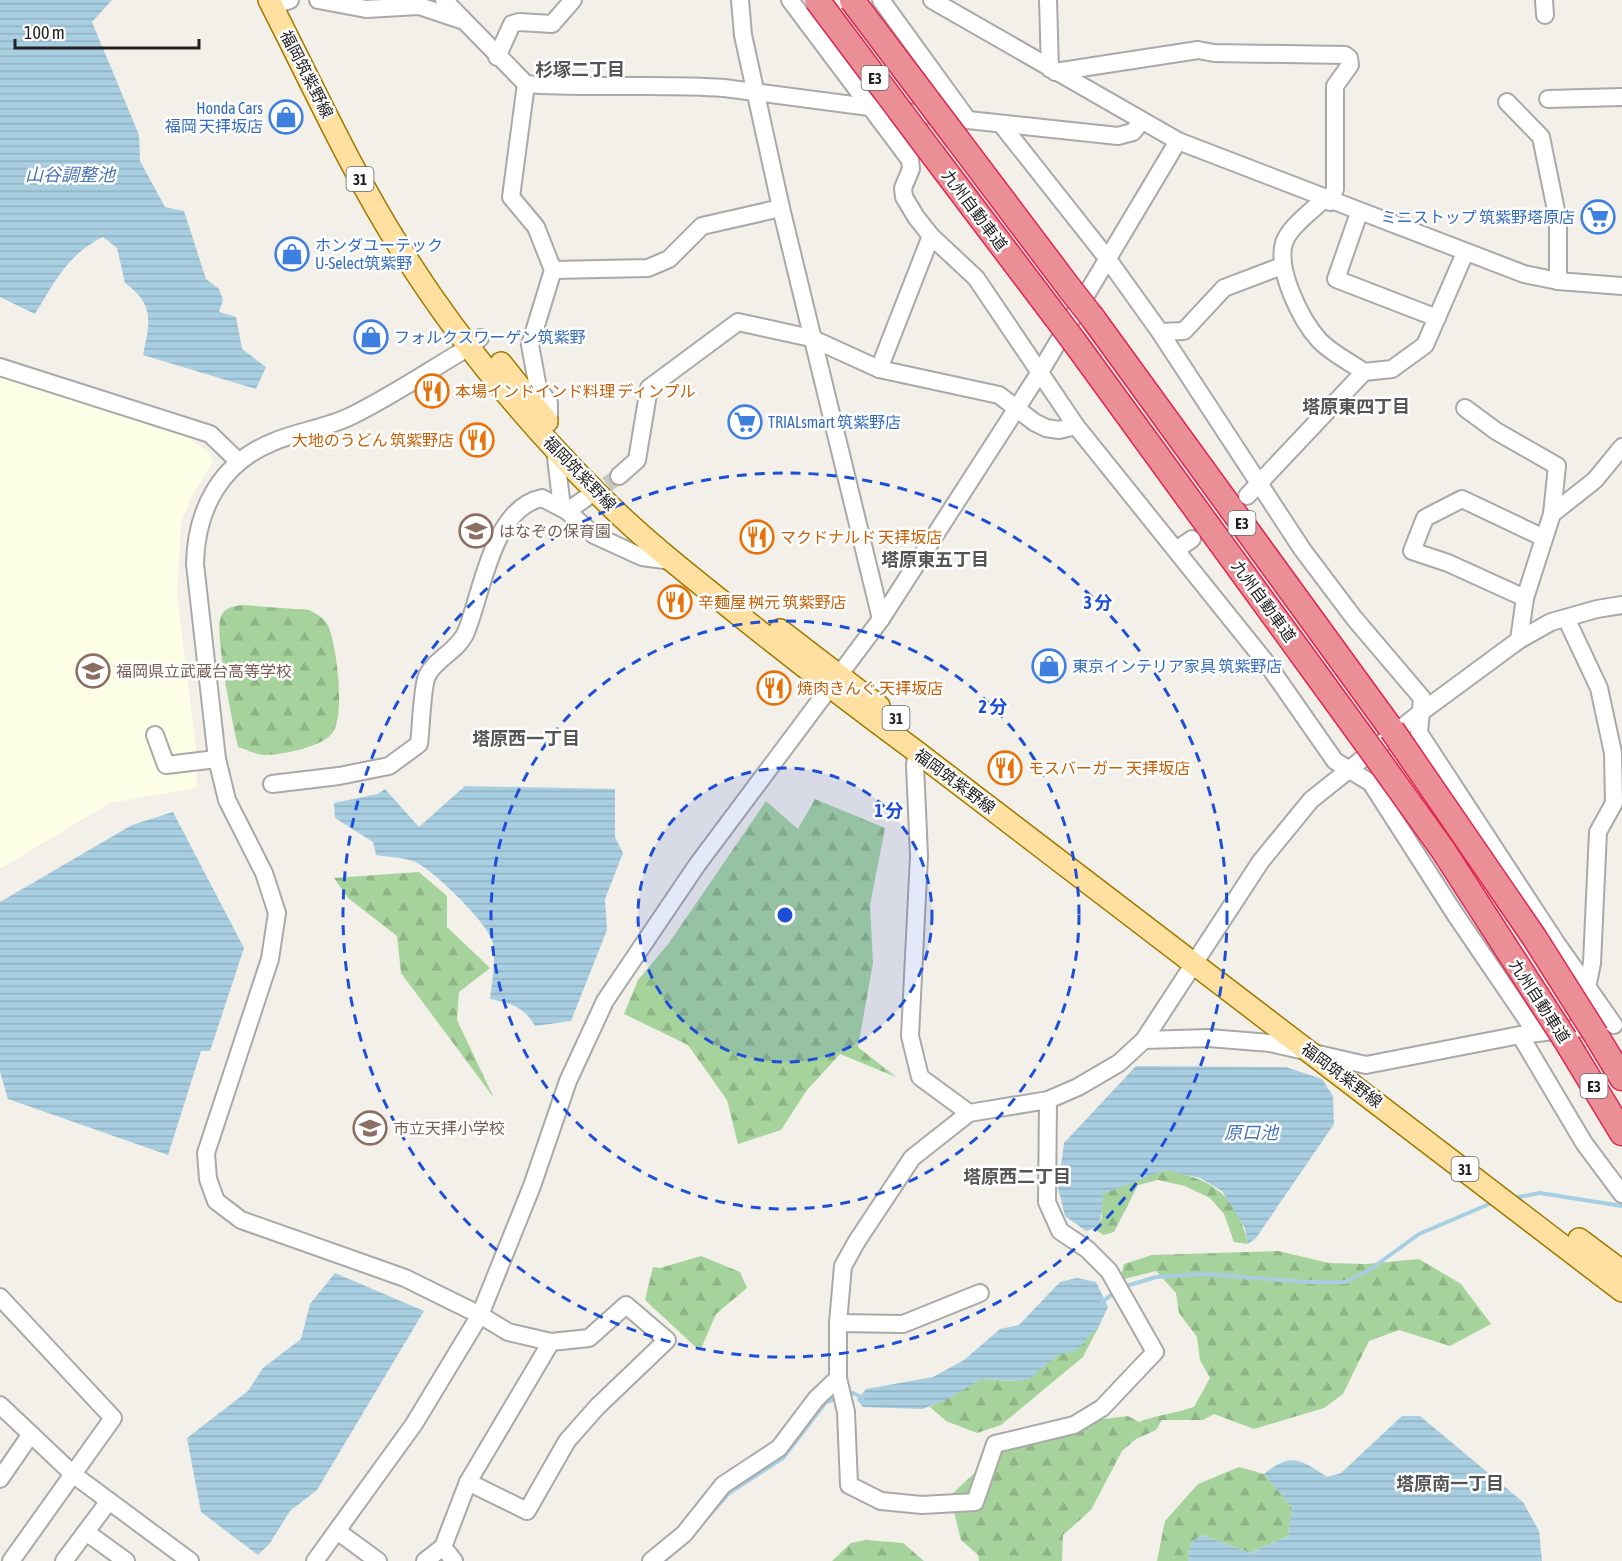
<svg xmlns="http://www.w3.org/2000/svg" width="1622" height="1561" viewBox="0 0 1622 1561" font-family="'Asap Condensed','Noto Sans JP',sans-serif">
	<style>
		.education { fill: #fcffe5 }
		.forest { fill: url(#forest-firs) }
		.water { fill: url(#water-rules) }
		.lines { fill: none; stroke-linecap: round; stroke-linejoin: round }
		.stream { stroke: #a8cee1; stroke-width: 4 }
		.minor-tunnel { stroke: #c8c7c0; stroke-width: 16; stroke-dasharray: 16 8; stroke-linecap: butt }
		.minor-casing { stroke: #a9a9a9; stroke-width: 20 }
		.major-casing { stroke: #a07b00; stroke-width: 24 }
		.highway-casing { stroke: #e22451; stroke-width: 27 }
		.minor { stroke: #fff; stroke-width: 16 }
		.major { stroke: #ffe0a1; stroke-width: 21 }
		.highway { stroke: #eb8f96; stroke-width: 24 }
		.highway-bridge-casing { stroke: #e22451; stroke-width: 27; stroke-linecap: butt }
		.highway-bridge { stroke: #eb8f96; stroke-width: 24 }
		.ring { fill: none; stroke: #1d4ed8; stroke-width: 3; stroke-dasharray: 10 8 }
		.labels { text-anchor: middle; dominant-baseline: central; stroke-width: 5; stroke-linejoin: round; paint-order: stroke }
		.shield { fill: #fff; stroke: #646464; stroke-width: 1.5 }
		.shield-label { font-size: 15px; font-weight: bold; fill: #222 }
		.street-label { font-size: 16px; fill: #222; stroke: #fff }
		.shop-label { font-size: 16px; fill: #366cbe; stroke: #fff; text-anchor: start }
		.food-label { font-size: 16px; fill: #c56008; stroke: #fff; text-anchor: start }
		.education-label { font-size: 16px; fill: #785e54; stroke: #fff; text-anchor: start }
		.neighbourhood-label { font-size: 18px; font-weight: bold; fill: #555; stroke: #fff }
		.water-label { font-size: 18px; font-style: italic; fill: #4974b6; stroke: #fff }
		.centre { fill: #1d4ed8; stroke: #fff; stroke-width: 3 }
		.ring-label { font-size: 18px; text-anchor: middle; font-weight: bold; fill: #1d4ed8; stroke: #fff; stroke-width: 5; stroke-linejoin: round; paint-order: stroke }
	</style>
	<defs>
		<pattern id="forest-firs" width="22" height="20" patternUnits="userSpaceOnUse" patternTransform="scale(1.5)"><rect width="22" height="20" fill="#a6d39c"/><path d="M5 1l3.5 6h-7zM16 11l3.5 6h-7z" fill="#8fb586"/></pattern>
		<pattern id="water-rules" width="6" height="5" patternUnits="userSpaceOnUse" patternTransform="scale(1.5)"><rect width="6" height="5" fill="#a8cee1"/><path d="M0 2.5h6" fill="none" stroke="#90b1c1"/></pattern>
	</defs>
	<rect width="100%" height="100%" fill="#f2f0e8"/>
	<path class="education" d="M0 378 185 435 208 452 213 462 192 496 181 523 177 595 196 747 197 788 110 803 0 869Z"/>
	<g class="forest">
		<path d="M241 605 309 610C317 614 326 619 329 628 337 649 345 714 333 732 324 747 281 755 264 755 256 755 246 749 238 747 233 725 214 633 221 616 225 607 233 607 241 605Z"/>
		<path d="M815 799 885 828 870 905 873 963 858 1047 896 1077 840 1054 807 1090 781 1130 738 1144 727 1100 688 1045 624 1014 638 980 669 943 766 801 798 829Z"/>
		<path d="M419 872 447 896V927L490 968 459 992 457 1020 494 1098 401 973 397 936 348 898 334 878Z"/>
		<path d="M1165 1170C1211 1178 1238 1196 1248 1244L1234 1242 1224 1214 1210 1198 1185 1186 1158 1180 1138 1185 1114 1232 1104 1235 1093 1229 1102 1218V1194Z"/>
		<path d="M1278 1251 1329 1263 1366 1264 1419 1259 1461 1284 1491 1324 1450 1346 1399 1330 1369 1341 1343 1394 1324 1408 1254 1429 1214 1414 1203 1420H1162L1156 1430 1136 1439 1122 1451 1091 1510 1063 1535 1062 1561H979L978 1555 961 1540 950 1496 1000 1449 1079 1422 1128 1416 1139 1422C1157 1415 1176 1413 1194 1407L1210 1378 1200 1360 1197 1337 1179 1313 1176 1293 1156 1271 1120 1280 1124 1264 1152 1255Z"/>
		<path d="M701 1256 740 1272 747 1288 716 1314 700 1351 645 1300 653 1267 660 1268Z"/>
		<path d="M1099 1326 1083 1357 1001 1425 977 1433 946 1421 930 1407 982 1379 1017 1381 1029 1378 1058 1355 1077 1349Z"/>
		<path d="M1239 1467 1264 1474 1292 1507 1288 1536 1250 1553 1202 1535 1191 1543 1188 1561H1157L1165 1521 1198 1484Z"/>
		<path d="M866 1540 903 1543 924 1561H832L851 1543Z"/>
	</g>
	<g class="water">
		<path d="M0 0H112L92 22 139 135 140 161 165 207 184 211 206 279 219 289 223 300 219 312 236 317 242 349 266 367 256 389 143 355C150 322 155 305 125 283L117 248 103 237C67 255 56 280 35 314L0 297Z"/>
		<path d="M465 786 615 789V837L623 853 605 899 607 930 571 1021 535 1026C524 1007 511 1003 490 999 492 981 496 962 493 943 490 925 431 867 413 861 401 857 387 857 376 855L373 842 335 818 334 803 378 794 385 789 419 827Z"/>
		<path d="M173 812 244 948 210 1051H201L168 1155 8 1099 0 1072V902L132 825Z"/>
		<path d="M1136 1066 1286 1067 1322 1079 1333 1096 1334 1124 1256 1238 1248 1244 1245 1228 1222 1191 1200 1178 1165 1170 1103 1194C1102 1210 1104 1226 1086 1231L1065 1216 1058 1188 1064 1143Z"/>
		<path d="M335 1273 424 1311 317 1490 290 1511 270 1543 258 1555 201 1512 187 1438 248 1391 263 1368 301 1339 310 1304Z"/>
		<path d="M1077 1278 1096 1282 1108 1307 1099 1326 1077 1350 1058 1355 1029 1379 1017 1381 982 1379 944 1401 922 1409 863 1407 857 1400 866 1389 933 1377 964 1360 1000 1329 1019 1325 1060 1282Z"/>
		<path d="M1402 1416H1420L1523 1502 1539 1531 1542 1561H1188L1191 1543 1202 1535 1250 1553 1288 1536 1292 1507 1264 1474C1291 1452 1300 1459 1327 1477L1341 1473Z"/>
	</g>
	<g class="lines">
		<g class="stream">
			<path d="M1513 1198 1540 1193 1622 1206"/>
			<path d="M1123 1287 1156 1277 1204 1274 1307 1282H1345L1368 1271 1419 1234 1494 1202"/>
			<path d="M1101 1303 1116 1291"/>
			<path d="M845 1395 853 1393 863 1398"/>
			<path d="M701 1525 729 1493 783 1458 826 1402 838 1398"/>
			<path d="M664 1561 686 1542"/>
		</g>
		<path class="minor-tunnel" d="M587 498 619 476"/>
		<g class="minor-casing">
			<g id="minor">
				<path d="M318 0 366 9 419 6 461 20"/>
				<path d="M444 0 526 84C592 89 658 83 724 88L968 120 1118 136 1133 132 1141 122"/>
				<path d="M740 0 743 35 781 208 881 619"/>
				<path d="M790 0 910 160 911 169 903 188 904 197 916 217 931 236 976 278 1076 426 1268 665 1335 761 1371 783 1455 914 1536 1033"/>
				<path d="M881 0 968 120"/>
				<path d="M932 0 1178 141 1524 274 1558 281 1622 286"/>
				<path d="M1048 0 1050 69"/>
				<path d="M1544 0 1545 15"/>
				<path d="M284 2 290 0"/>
				<path d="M497 57 512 24 519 22 552 24 573 0"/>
				<path d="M1055 72 1198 50 1214 53 1345 55 1349 58 1350 65 1335 86V189L1330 202"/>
				<path d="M526 84 511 197 536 227 553 270 530 345 538 388 549 403V423"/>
				<path d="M1548 99 1622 97"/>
				<path d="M1507 102 1541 137 1558 220V281"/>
				<path d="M1001 124 1107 258 1160 332 1302 549 1354 618 1422 698 1419 733 1555 941 1614 1025"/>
				<path d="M1324 199C1312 211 1289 227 1284 243 1276 270 1301 320 1319 340 1331 353 1350 362 1364 372L1392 369 1425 345 1465 253"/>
				<path d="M1359 213 1336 279 1437 318"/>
				<path d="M553 270 648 268 669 259 702 226 781 208"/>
				<path d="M1160 332 1184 331 1224 288 1282 266"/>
				<path d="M0 367 210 434 238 461"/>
				<path d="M879 369 931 236"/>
				<path d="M1465 408 1496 431 1557 466 1552 514"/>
				<path d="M555 449 562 508"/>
				<path d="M619 476 637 460 649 388 738 322 811 338 879 369 999 395 1034 422 1046 428 1059 430 1076 426"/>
				<path d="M1247 496 1364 372"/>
				<path d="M567 511 586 498"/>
				<path d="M1176 550 1192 539"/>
				<path d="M1525 598 1448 563 1412 551 1425 518 1462 499 1544 538"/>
				<path d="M1566 618 1599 688 1613 753 1614 803 1598 832 1592 963 1587 988"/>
				<path d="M1519 640 1525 598 1552 514 1595 480 1622 447"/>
				<path d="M155 735 166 765 217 759"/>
				<path d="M917 752 915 765 919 856 910 1036 920 1077 969 1113"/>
				<path d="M272 784 339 776 389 766 419 744C421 729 422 687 427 676 435 659 459 650 466 632 482 594 492 508 542 498L567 511 594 535 642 557 672 561"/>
				<path d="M1520 1035 1584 1143 1622 1194"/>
				<path d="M1144 1040 1209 1038 1270 1043 1366 1065 1520 1035 1600 1026"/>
				<path d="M1048 1100 1047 1202 1060 1231 1087 1249 1109 1271 1155 1352 1102 1408 1074 1425 995 1444 975 1502 922 1505 881 1501 849 1485 846 1412 838 1378V1323L843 1266 857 1241 912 1158 969 1113 1048 1100 1078 1087 1119 1063 1144 1040 1261 861 1311 800 1420 713 1519 640 1551 622 1597 609 1622 605"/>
				<path d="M0 1297 113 1418 11 1561"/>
				<path d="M838 1323 903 1324 980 1293"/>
				<path d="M0 1405 74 1475 190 1561"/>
				<path d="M0 1479 31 1434"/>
				<path d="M468 1482 527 1511 567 1441 597 1407 667 1340 626 1305 589 1338 551 1342 508 1332 480 1315 405 1278 241 1220 216 1201 208 1179 206 1153 270 959 277 913 264 873 227 800 217 759 195 564C196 509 221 463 273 442 298 431 327 428 351 416 392 396 430 370 469 347L480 338"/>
				<path d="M337 1531 378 1561"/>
				<path d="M86 1532 126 1561"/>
				<path d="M443 1547 454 1561"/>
				<path d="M64 1561 109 1501"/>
				<path d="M315 1561 414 1424 480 1315 532 1186 568 1081 605 1001 697 865 881 619 1040 372 1178 141"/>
				<path d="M425 1561 443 1547 468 1482 551 1342"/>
				<path d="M651 1561 684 1534 723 1485 779 1448 816 1399 838 1378"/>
			</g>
		</g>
		<g class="major-casing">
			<g id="major">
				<path d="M269 0C312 84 351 171 402 251 458 340 527 423 602 498 641 537 685 572 729 607 791 657 853 705 917 752L1622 1291"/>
				<path d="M501 363 547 421"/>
				<path d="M780 630 879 706"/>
				<path d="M1579 1239 1622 1271"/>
			</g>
		</g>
		<g class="highway-casing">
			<g id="highway">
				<path d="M957 139 1070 289"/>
				<path d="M934 156 1055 316"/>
				<path d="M1092 317 1392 730"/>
				<path d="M1076 344 1367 744"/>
				<path d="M1596 1035 1622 1078"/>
				<path d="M1565 1039 1622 1133"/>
			</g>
		</g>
		<use href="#minor" class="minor"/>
		<use href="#major" class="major"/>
		<use href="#highway" class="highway"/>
		<g class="highway-bridge-casing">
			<g id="highway-bridge">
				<path d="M817 0 934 156"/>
				<path d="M852 0 957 139"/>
				<path d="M1070 289 1092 317"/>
				<path d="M1055 316 1076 344"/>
				<path d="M1392 730 1534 937 1596 1035"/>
				<path d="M1367 744 1443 850 1565 1039"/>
			</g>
		</g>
		<use href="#highway-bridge" class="highway-bridge"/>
	</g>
	<circle cx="785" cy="915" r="147" fill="#1d4ed8" fill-opacity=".12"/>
	<g class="ring">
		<circle cx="785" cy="915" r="147"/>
		<circle cx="785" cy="915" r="294"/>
		<circle cx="785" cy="915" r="442"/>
	</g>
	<defs>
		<g id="shop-ring" transform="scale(1.725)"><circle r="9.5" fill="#fff" stroke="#3f7fe0" stroke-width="1.5"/><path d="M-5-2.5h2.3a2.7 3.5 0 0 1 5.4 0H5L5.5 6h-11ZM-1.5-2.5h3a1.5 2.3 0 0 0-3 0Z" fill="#3f7fe0"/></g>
		<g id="supermarket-ring" transform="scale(1.725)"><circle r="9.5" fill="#fff" stroke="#3f7fe0" stroke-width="1.5"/><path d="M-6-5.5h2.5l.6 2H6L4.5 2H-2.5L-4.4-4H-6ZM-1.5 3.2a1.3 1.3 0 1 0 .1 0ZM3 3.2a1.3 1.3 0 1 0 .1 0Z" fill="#3f7fe0"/></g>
		<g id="restaurant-ring" transform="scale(1.725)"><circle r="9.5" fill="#fff" stroke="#e8710a" stroke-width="1.5"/><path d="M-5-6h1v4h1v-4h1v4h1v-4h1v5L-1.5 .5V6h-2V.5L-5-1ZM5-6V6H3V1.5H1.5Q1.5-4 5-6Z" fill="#e8710a"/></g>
		<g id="school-ring" transform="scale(1.725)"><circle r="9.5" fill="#fff" stroke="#8d6e63" stroke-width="1.5"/><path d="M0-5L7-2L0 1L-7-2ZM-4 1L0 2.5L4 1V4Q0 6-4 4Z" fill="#8d6e63"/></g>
	</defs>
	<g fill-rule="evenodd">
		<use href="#shop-ring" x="286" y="117"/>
		<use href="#supermarket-ring" x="1598" y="217"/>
		<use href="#shop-ring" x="292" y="254"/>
		<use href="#shop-ring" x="371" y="337"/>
		<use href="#restaurant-ring" x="432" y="391"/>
		<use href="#supermarket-ring" x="745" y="422"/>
		<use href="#restaurant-ring" x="477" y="440"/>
		<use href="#school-ring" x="476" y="531"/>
		<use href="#restaurant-ring" x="757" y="537"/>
		<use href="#restaurant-ring" x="675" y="602"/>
		<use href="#shop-ring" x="1049" y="666"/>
		<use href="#school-ring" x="93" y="671"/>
		<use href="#restaurant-ring" x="774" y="688"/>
		<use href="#restaurant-ring" x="1005" y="768"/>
		<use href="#school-ring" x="370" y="1128"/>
	</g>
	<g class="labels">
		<g class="shield">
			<rect x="861.5" y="66" width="27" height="24" rx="4.5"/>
			<rect x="346.5" y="167" width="27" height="24" rx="4.5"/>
			<rect x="1228.5" y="511" width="27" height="24" rx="4.5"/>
			<rect x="882.5" y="706" width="27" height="24" rx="4.5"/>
			<rect x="1580.5" y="1074" width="27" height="24" rx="4.5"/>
			<rect x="1451.5" y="1157" width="27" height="24" rx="4.5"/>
		</g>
		<g class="shield-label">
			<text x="875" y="78">E3</text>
			<text x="360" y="179">31</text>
			<text x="1242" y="523">E3</text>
			<text x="896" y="718">31</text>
			<text x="1594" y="1086">E3</text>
			<text x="1465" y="1169">31</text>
		</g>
		<g class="street-label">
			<text transform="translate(307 74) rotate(63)">福岡筑紫野線</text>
			<text transform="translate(975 210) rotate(53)">九州自動車道</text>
			<text transform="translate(580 473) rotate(46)">福岡筑紫野線</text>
			<text transform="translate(1264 601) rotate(54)">九州自動車道</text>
			<text transform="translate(955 781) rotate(37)">福岡筑紫野線</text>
			<text transform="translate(1540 1001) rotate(57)">九州自動車道</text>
			<text transform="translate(1342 1075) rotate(37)">福岡筑紫野線</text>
		</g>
		<g class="shop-label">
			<text x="263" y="108" text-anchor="end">Honda Cars<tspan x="263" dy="18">福岡 天拝坂店</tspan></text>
			<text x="1575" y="217" text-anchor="end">ミニストップ 筑紫野塔原店</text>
			<text x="315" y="245">ホンダユーテック<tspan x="315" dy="18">U-Select筑紫野</tspan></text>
			<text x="394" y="337">フォルクスワーゲン筑紫野</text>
			<text x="768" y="422">TRIALsmart 筑紫野店</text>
			<text x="1072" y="666">東京インテリア家具 筑紫野店</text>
		</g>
		<g class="food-label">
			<text x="455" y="391">本場インドインド料理 ディンプル</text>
			<text x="454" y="440" text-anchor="end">大地のうどん 筑紫野店</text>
			<text x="780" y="537">マクドナルド 天拝坂店</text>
			<text x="698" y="602">辛麺屋 桝元 筑紫野店</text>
			<text x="797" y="688">焼肉きんぐ 天拝坂店</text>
			<text x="1028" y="768">モスバーガー 天拝坂店</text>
		</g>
		<g class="education-label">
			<text x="499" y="531">はなぞの保育園</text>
			<text x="116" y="671">福岡県立武蔵台高等学校</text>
			<text x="393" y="1128">市立天拝小学校</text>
		</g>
		<g class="neighbourhood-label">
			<text x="580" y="69">杉塚二丁目</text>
			<text x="1356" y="406">塔原東四丁目</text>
			<text x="935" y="559">塔原東五丁目</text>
			<text x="526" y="738">塔原西一丁目</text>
			<text x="1017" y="1176">塔原西二丁目</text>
			<text x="1450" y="1483">塔原南一丁目</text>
		</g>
		<g class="water-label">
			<text x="70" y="174">山谷調整池</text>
			<text x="1251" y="1132">原口池</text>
		</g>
	</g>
	<circle cx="785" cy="915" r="9" class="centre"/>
	<g class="ring-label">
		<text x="1098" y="609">3 分</text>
		<text x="993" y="713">2 分</text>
		<text x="889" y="817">1 分</text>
	</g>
	<path d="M15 39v9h184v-9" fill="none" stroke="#222222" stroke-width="3"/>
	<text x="24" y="39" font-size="18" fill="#222222" stroke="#ffffff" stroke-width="4.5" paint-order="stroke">100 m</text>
</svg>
